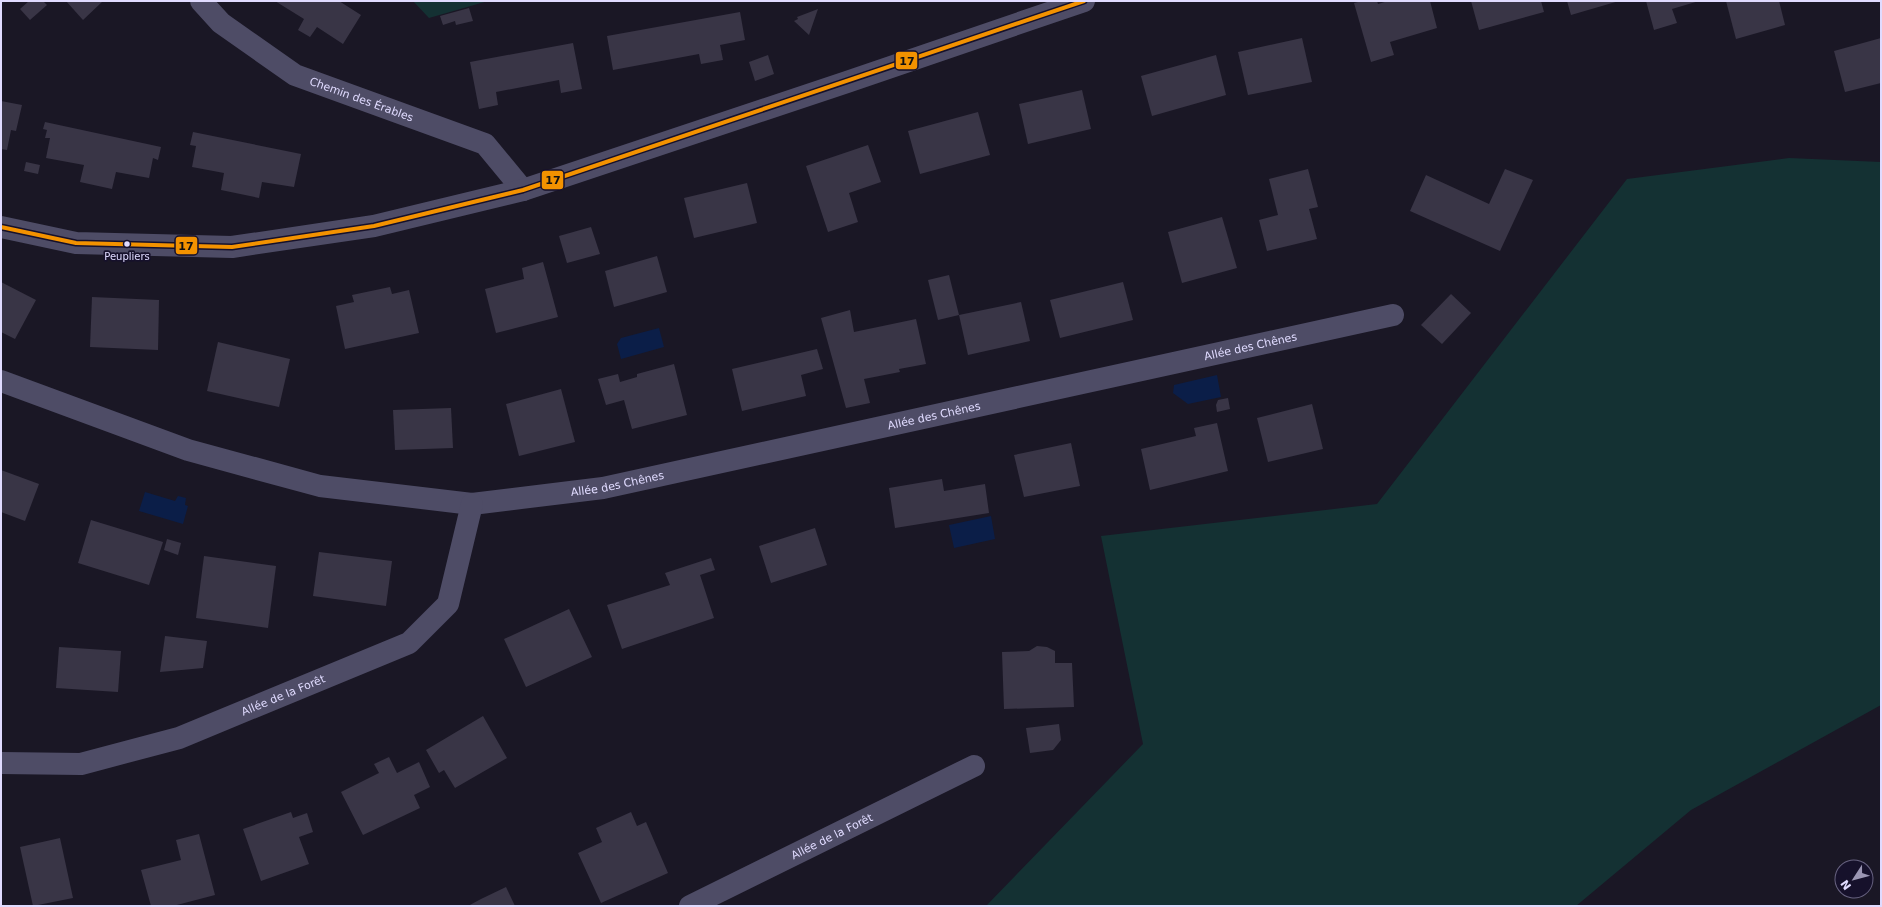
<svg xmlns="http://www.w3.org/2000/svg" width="1882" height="907" viewBox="0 0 1882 907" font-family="'DejaVu Sans',sans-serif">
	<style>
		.green { fill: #143133 }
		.water { fill: #0b1e48 }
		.building { fill: #393546 }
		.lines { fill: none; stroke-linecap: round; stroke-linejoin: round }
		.minor { stroke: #4e4c66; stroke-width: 22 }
		.bus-1-casing { stroke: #16112b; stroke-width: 7 }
		.bus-1 { stroke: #f39200; stroke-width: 4 }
		.bus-dot { fill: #e0dbff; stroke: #16112b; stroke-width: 1.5 }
		.labels { text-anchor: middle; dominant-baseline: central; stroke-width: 3.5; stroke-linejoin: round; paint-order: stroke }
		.bus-label { font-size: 10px; fill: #e0dbff; stroke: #16112b }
		.street-label { font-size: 11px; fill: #e0dbff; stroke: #16112b }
		.line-badge { stroke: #16112b; stroke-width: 1.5 }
		.pale-badge-label { font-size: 11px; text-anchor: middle; font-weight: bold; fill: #111 }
	</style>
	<rect width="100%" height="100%" fill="#1a1725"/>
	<g class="green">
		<path d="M413 1H488L429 18Z"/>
		<path d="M1789 158 1881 162V705L1691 810 1576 906H986L1143 744 1101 536 1377 504 1627 179Z"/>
	</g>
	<g class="water">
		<path d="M659 328 664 347 621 359 617 344 621 338Z"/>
		<path d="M1217 375 1221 397 1188 404 1173 393 1174 385Z"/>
		<path d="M145 492 175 501 178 496 186 498 185 505 188 506 183 524 139 511Z"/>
		<path d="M991 516 995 539 954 548 949 525Z"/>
	</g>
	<g class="building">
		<path d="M29 1H43L47 5 30 20 20 9Z"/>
		<path d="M66 1H103L83 20Z"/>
		<path d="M275 1H339L361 15 343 44 317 27 310 37 298 30 304 19Z"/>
		<path d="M1362 1H1377L1378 4 1388 1H1430L1437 28 1390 42 1394 55 1371 62 1354 3Z"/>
		<path d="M1471 1H1541L1544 12 1479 30Z"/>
		<path d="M1567 1H1619L1571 15Z"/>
		<path d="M1646 1H1699L1672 9 1677 23 1654 30Z"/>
		<path d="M1726 1H1779L1785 25 1736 39Z"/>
		<path d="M469 8 473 21 456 25 455 21 443 25 440 16Z"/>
		<path d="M818 9 809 35 794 21 798 19 797 17Z"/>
		<path d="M740 12 745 40 720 45 723 60 701 64 699 54 613 70 607 36Z"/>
		<path d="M1302 38 1312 82 1248 95 1238 52Z"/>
		<path d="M1881 38V83L1845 92 1834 51Z"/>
		<path d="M573 43 582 89 561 93 559 80 496 92 498 105 479 109 470 62Z"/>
		<path d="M768 55 774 74 755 81 749 62Z"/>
		<path d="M1216 55 1226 95 1152 116 1141 76Z"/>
		<path d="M1082 90 1091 129 1028 144 1019 104Z"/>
		<path d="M1 101 22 105 16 131 11 130 7 150 1 149Z"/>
		<path d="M978 112 990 155 920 174 908 131Z"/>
		<path d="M45 122 161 147 158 160 153 158 149 178 116 172 112 189 80 182 84 165 46 158 50 138H45L47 130 43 129Z"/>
		<path d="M193 132 301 154 294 187 262 182 259 198 221 190 224 173 192 167 196 146 190 145Z"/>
		<path d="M868 145 881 182 849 193 858 222 828 232 806 166Z"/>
		<path d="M26 162 40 165 38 174 24 171Z"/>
		<path d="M1308 169 1318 207 1309 209 1317 239 1267 251 1259 220 1278 215 1269 179Z"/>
		<path d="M1505 169 1533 180 1500 251 1410 211 1426 175 1489 204Z"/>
		<path d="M747 183 757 223 694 238 684 198Z"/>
		<path d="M1222 217 1237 268 1182 283 1168 232Z"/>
		<path d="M591 227 600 254 567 263 559 236Z"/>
		<path d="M657 256 667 292 614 307 605 271Z"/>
		<path d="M543 262 558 317 496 333 485 289 524 279 522 268Z"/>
		<path d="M949 275 959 315 938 320 928 280Z"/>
		<path d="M1 282 36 300 15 339 1 332Z"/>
		<path d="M1123 282 1133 320 1060 338 1050 300Z"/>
		<path d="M390 287 392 294 409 290 419 333 345 349 336 306 354 302 352 295Z"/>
		<path d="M1451 294 1471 313 1442 344 1421 325Z"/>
		<path d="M92 297 159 300 158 350 90 347Z"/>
		<path d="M1021 302 1030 341 968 355 959 315Z"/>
		<path d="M850 310 854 332 916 319 926 364 899 369 900 372 864 379 870 403 846 408 821 318Z"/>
		<path d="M218 342 290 359 279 407 207 391Z"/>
		<path d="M817 349 823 369 801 375 806 396 742 411 732 369Z"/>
		<path d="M674 364 687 415 632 429 624 400 606 405 598 379 618 374 620 382 637 377V374Z"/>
		<path d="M561 389 575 442 519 456 506 404Z"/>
		<path d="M1228 398 1230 409 1217 412 1216 405 1218 400Z"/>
		<path d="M1312 404 1323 449 1268 462 1257 418Z"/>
		<path d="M451 408 453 448 395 450 393 410Z"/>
		<path d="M1217 423 1228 471 1150 490 1141 449 1196 436 1194 428Z"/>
		<path d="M1071 443 1080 486 1024 497 1014 455Z"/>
		<path d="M1 470 39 484 25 521 1 512Z"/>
		<path d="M942 479 944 491 985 484 989 513 895 528 889 488Z"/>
		<path d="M91 520 163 542 149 585 78 563Z"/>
		<path d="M815 528 827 565 771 583 759 546Z"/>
		<path d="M167 539 181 543 178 555 164 550Z"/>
		<path d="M319 552 392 561 386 606 313 596Z"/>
		<path d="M204 556 276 566 268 628 196 618Z"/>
		<path d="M711 558 715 570 700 575 714 618 622 649 607 605 670 585 665 573Z"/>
		<path d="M569 609 592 657 526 687 504 639Z"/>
		<path d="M165 636 207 641 203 668 160 672Z"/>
		<path d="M1037 646 1047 647 1055 651V663H1072L1074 707 1004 709 1002 652 1029 651Z"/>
		<path d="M59 647 121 651 118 692 56 688Z"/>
		<path d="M483 716 507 758 455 788 444 770 439 773 426 750Z"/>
		<path d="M1059 724 1061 740 1053 750 1030 753 1026 728Z"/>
		<path d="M389 757 397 773 419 762 430 787 414 795 420 808 363 835 341 792 379 773 374 764Z"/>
		<path d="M291 812 293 818 307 813 313 832 299 837 309 864 261 881 243 829Z"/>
		<path d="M631 812 637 826 646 822 668 873 601 903 578 853 602 842 596 828Z"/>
		<path d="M199 834 215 895 173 906H151L141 870 181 860 176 840Z"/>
		<path d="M60 838 73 898 33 906 20 847Z"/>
		<path d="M506 887 515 906H468L481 899Z"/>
	</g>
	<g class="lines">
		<g class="minor">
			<path id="s1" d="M201 1 221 23 295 75 485 144 523 190"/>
			<path d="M1 227 76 243 232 247 374 226 523 190 847 82 1084 1"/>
			<path id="s2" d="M1 381 188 450 320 486 472 504 603 488 1393 315"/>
			<path id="s3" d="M1 763 81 764 179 738 409 643 448 604 472 504"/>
			<path id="s4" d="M690 906 974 766"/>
		</g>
		<g class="bus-1-casing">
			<path id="bus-1" d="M1 227 76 243 232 247 374 226 523 190 1084 1"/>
		</g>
		<use href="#bus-1" class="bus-1"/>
	</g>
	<circle class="bus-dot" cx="127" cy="244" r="3.5"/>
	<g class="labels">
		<g class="bus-label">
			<text x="127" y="256">Peupliers</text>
		</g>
		<g class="street-label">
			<text stroke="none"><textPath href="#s1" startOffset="191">Chemin des Érables</textPath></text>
			<text stroke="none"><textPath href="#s2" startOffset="1284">Allée des Chênes</textPath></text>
			<text stroke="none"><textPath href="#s2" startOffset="960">Allée des Chênes</textPath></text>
			<text stroke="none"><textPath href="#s2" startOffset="636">Allée des Chênes</textPath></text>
			<text stroke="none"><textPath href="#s3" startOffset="294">Allée de la Forêt</textPath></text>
			<text stroke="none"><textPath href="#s4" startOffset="158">Allée de la Forêt</textPath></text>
		</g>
	</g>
	<g class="line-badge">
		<rect x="895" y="51" width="23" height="19" rx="4" fill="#f39200"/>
		<rect x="541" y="170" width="23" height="20" rx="4" fill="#f39200"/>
		<rect x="175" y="236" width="23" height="19" rx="4" fill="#f39200"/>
	</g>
	<g class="pale-badge-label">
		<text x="907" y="65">17</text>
		<text x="553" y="184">17</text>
		<text x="186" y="250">17</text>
	</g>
	<rect width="1882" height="907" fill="none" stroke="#e0dbff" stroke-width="4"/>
	<g transform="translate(1854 879) rotate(234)"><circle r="19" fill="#16112b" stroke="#676280"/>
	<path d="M0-3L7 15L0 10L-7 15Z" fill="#9b96b3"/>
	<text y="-6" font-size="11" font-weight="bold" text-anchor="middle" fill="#e0dbff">N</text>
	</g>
</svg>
